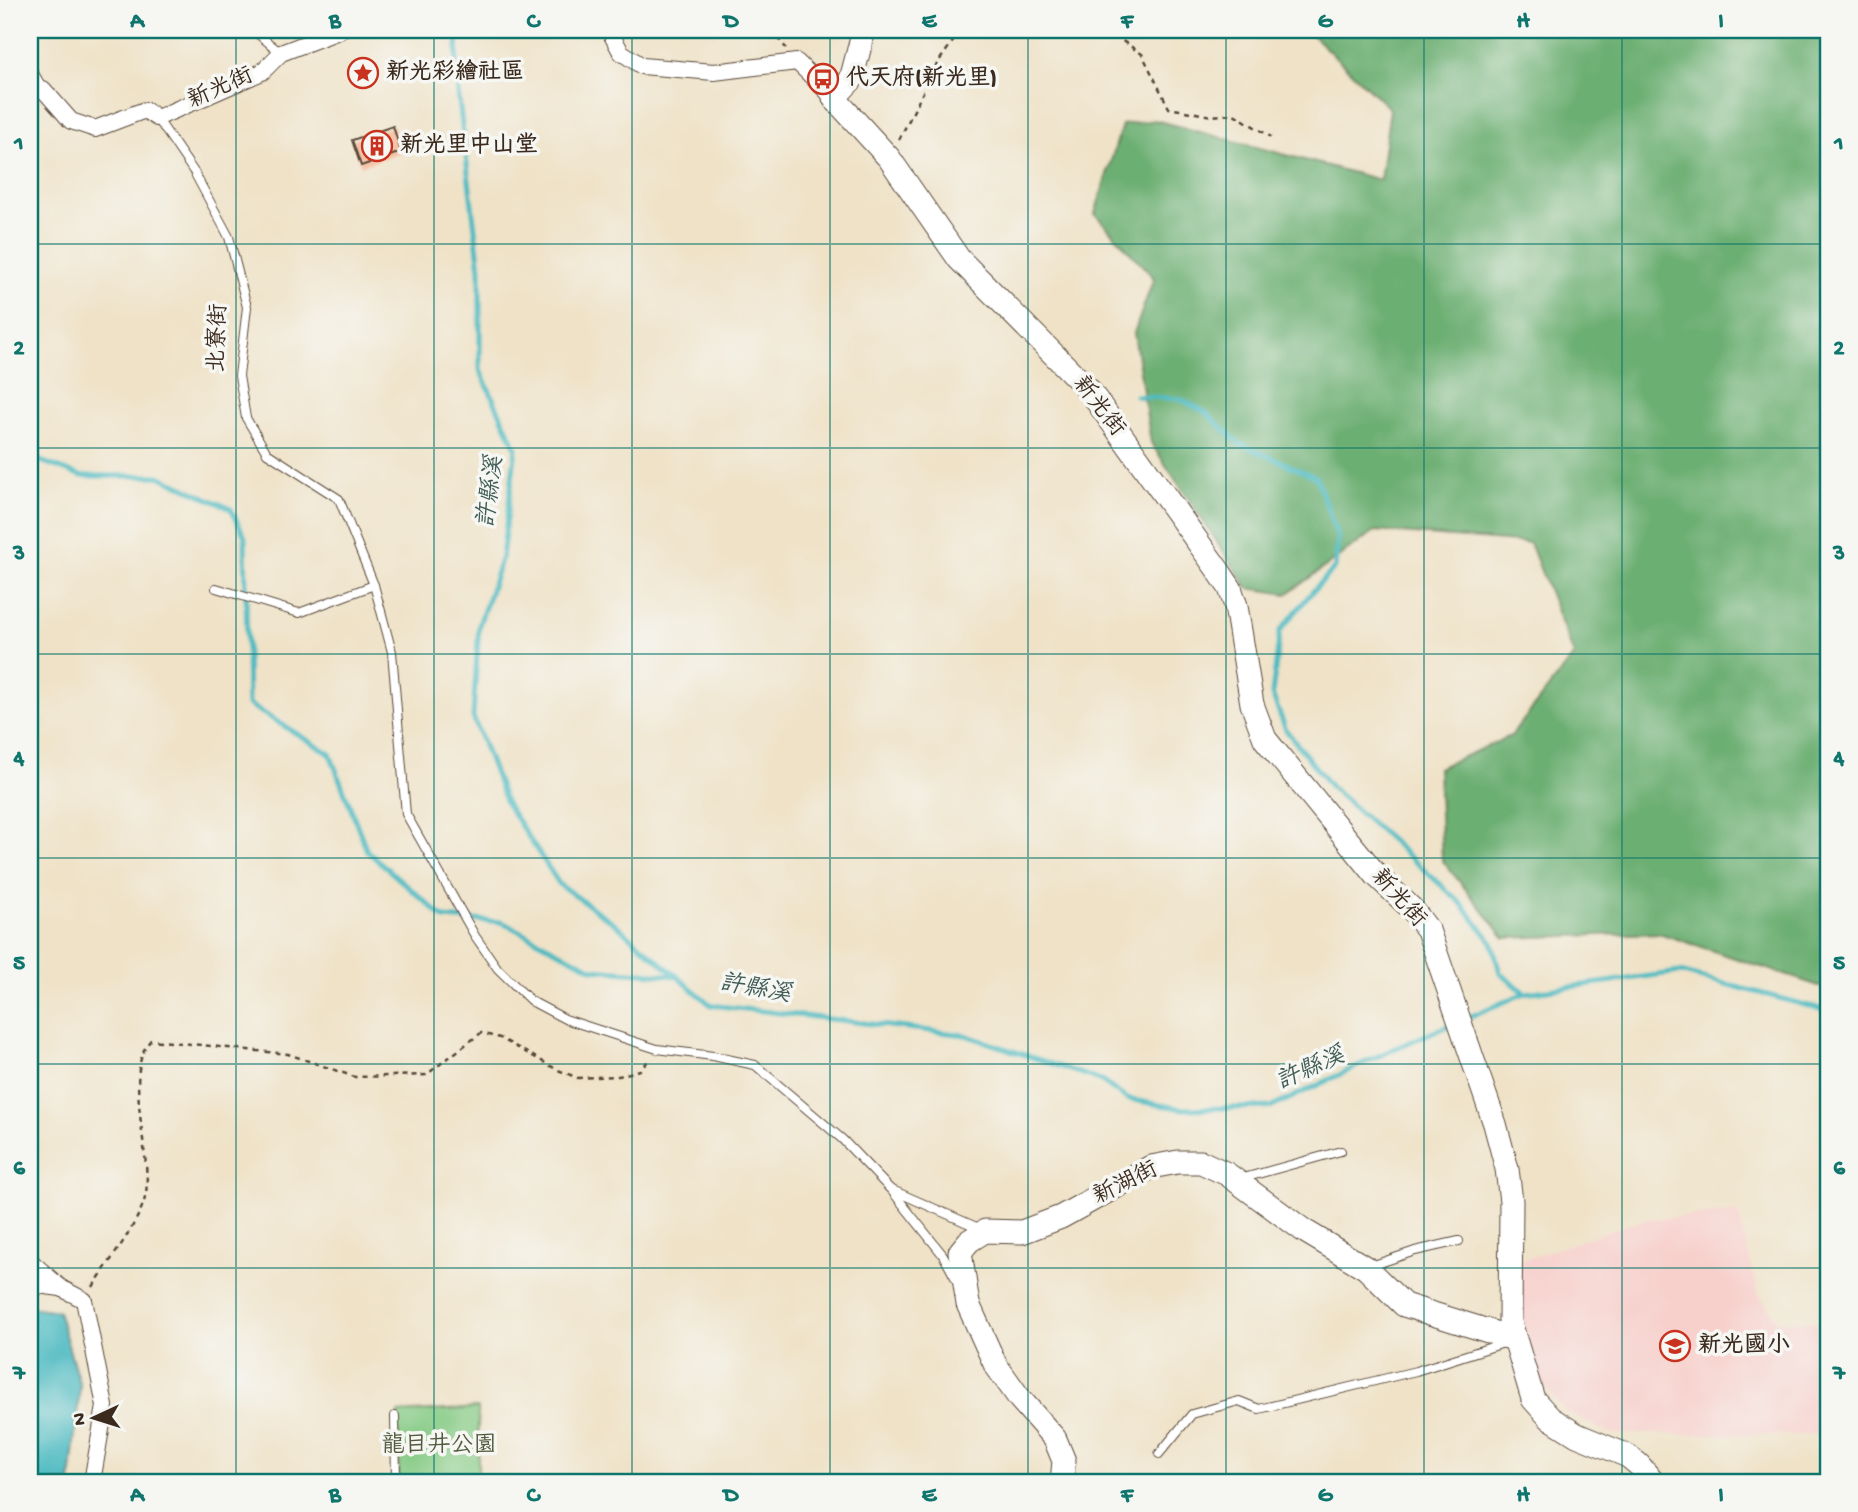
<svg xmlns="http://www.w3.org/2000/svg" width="1858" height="1512" viewBox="0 0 1858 1512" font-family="'Gochi Hand','LXGW WenKai TC',sans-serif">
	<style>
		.built { fill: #f7d0cc }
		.green { fill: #86cb85; stroke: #607a52; stroke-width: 2 }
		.forest { fill: #6caf72; stroke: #546c48; stroke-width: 2 }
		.water { fill: #4bbac1; stroke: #437270; stroke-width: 2 }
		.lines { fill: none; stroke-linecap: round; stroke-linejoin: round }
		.stream { stroke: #4bbac1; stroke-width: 5 }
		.building { fill: #f5ab82 }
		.lane-casing { stroke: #564637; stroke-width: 10 }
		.street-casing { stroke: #564637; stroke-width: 18 }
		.secondary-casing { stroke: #564637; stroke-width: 25 }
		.path { stroke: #564637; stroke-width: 2.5; stroke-dasharray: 5 5; stroke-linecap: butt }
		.lane { stroke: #fff; stroke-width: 8 }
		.street { stroke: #fff; stroke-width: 16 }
		.secondary { stroke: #fff; stroke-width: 23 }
		.grid { fill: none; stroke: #0f766e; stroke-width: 2; stroke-opacity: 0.55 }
		.labels { text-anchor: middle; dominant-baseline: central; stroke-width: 7; stroke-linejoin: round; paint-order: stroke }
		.poi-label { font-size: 23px; font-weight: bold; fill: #3b2a1e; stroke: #f6f6f2; text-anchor: start }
		.street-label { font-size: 23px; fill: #3b2a1e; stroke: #f6f6f2 }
		.park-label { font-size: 23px; fill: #525a3d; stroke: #f6f6f2 }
		.water-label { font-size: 24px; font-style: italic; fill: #415c57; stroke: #f6f6f2 }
		.neatline { fill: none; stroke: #0f766e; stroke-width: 2.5 }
		.grid-label { font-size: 23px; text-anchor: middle; font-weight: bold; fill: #0f766e }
	</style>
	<rect width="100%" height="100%" fill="#f6f6f2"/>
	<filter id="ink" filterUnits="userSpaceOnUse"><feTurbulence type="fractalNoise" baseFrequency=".0143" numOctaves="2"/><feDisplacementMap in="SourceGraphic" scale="14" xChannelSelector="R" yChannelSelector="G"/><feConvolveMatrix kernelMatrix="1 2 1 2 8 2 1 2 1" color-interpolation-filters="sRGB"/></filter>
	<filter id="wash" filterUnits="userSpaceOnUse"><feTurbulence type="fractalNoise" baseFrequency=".00686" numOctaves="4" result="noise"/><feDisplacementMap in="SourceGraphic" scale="28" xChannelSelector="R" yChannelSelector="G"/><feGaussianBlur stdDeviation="1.57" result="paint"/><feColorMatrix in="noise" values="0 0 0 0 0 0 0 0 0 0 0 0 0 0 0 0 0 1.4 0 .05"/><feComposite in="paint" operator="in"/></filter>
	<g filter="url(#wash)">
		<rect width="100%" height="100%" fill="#efe2c7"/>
		<path class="built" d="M1738 1212 1758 1293 1778 1321 1828 1322V1435L1612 1434 1566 1412 1531 1370 1513 1317 1517 1262 1642 1220Z"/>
		<path class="green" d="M478 1408V1482H399L398 1413Z"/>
		<path class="forest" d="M1307 30H1828V989L1659 933 1505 938 1442 860 1438 768 1511 736 1574 655 1530 543 1375 531 1287 594 1248 588 1151 443 1134 333 1154 278 1095 214 1122 125 1155 120 1380 180 1390 109Z"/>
		<path class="water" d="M30 1307 58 1311 80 1386 70 1482H30Z"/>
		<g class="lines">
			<g class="stream">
				<path d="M458 30 456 76 480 269V370L516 448 502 557 479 625 473 717 506 803 560 885 614 923 711 1005 965 1035 1100 1080 1127 1099 1183 1109 1272 1107 1389 1051 1454 1023"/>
				<path d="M1136 396 1180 399 1205 412 1240 444 1316 477 1338 538 1335 568 1312 592 1280 631 1272 694 1286 730 1331 787 1460 902 1492 942 1500 973 1525 993"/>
				<path d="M30 457 81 476H159L231 509 245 537 248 704 330 754 367 851 444 918 502 922 593 969 677 976"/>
				<path d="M1466 1018 1525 993 1680 972 1828 1011"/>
			</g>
		</g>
		<g id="blocks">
			<path class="building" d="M393 126 401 152 361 166 352 140Z"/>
		</g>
	</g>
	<g filter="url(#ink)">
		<use href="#blocks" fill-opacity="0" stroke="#564637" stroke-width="2"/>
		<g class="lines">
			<g class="lane-casing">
				<g id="lane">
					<path d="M253 30 281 53"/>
					<path d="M30 66 43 89"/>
					<path d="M157 118 194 172 229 237 247 307 239 376 246 418 267 453 339 499 374 585 392 652 406 814 475 936 498 969 531 1001 565 1019 657 1049 713 1056 755 1065 842 1139 890 1189 981 1229"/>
					<path d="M216 588 299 613 374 585"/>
					<path d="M1240 1179 1341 1151"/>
					<path d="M892 1191 943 1255 956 1279"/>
					<path d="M1371 1266 1415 1251 1459 1241"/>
					<path d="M395 1416 396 1482"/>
					<path d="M1159 1454 1192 1414 1239 1401 1259 1409 1416 1371 1504 1343"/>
				</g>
			</g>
			<g class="street-casing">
				<g id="street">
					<path d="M609 30 621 52 642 66 714 72 797 62 834 98"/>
					<path d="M30 92 43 89 71 121 95 129 145 110 157 118 262 72 281 53 341 30"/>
					<path d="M30 1261 61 1288 84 1300 105 1406 92 1482"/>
					<path d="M30 1284 61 1288"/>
				</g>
			</g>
			<g class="secondary-casing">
				<g id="secondary">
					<path d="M864 30 851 80 834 98 889 158 959 259 1089 390 1218 570 1230 588 1236 606 1252 704 1265 739 1377 876 1412 909 1428 930 1495 1124 1507 1169 1511 1201 1510 1322 1533 1399 1550 1418 1577 1435 1628 1456 1639 1465 1653 1482"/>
					<path d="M1062 1482 1064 1461 1055 1439 1020 1399 995 1364 968 1304 960 1252 969 1241 985 1231 1022 1232 1061 1217 1151 1167 1178 1162H1201L1227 1174 1303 1230 1366 1268 1404 1305 1514 1339"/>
				</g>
			</g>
			<g class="path">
				<path d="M771 30 786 48"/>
				<path d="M1106 30 1142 54 1169 108 1212 116 1234 114 1271 137"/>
				<path d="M899 140 937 64 961 30"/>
				<path d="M93 1287C108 1262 142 1220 146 1193 152 1156 122 1069 151 1040L288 1054 355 1077 426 1075 481 1033 500 1038 558 1070 578 1078 619 1076 640 1070 649 1060"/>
			</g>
			<use href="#lane" class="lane"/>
			<use href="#street" class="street"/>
			<use href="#secondary" class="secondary"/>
		</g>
	</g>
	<path class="grid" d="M236 30V1482M434 30V1482M632 30V1482M830 30V1482M1028 30V1482M1226 30V1482M1424 30V1482M1622 30V1482M30 244H1828M30 448H1828M30 654H1828M30 858H1828M30 1064H1828M30 1268H1828"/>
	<defs>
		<g id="sight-ring" transform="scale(1.575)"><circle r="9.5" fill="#f6f6f2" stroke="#c8321e" stroke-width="1.5"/><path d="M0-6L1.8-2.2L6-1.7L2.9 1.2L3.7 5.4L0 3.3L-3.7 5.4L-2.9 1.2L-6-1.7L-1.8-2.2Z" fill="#c8321e"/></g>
		<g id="bus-ring" transform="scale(1.575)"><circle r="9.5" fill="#f6f6f2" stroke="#c8321e" stroke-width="1.5"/><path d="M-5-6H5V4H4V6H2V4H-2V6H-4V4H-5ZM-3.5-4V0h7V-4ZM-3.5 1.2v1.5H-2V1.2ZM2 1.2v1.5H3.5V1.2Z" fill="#c8321e"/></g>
		<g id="building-ring" transform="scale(1.575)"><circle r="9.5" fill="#f6f6f2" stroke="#c8321e" stroke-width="1.5"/><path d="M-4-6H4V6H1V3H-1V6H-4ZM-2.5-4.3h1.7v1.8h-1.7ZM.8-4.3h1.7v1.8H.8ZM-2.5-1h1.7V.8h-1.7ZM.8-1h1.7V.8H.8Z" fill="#c8321e"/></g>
		<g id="school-ring" transform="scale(1.575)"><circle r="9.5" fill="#f6f6f2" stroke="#c8321e" stroke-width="1.5"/><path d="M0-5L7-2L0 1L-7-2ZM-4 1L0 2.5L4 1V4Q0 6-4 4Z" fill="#c8321e"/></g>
	</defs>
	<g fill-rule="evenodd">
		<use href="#sight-ring" x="363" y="73"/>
		<use href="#bus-ring" x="823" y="79"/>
		<use href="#building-ring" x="377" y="146"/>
		<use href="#school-ring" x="1675" y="1346"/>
	</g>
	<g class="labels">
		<g class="poi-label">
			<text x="386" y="73">新光彩繪社區</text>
			<text x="846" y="79">代天府(新光里)</text>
			<text x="400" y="146">新光里中山堂</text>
			<text x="1698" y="1346">新光國小</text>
		</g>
		<g class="street-label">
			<text transform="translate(221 89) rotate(-24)">新光街</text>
			<text transform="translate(219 338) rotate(-88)">北寮街</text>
			<text transform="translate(1098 407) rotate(52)">新光街</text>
			<text transform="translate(1398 899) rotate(48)">新光街</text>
			<text transform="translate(1126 1184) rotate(-26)">新湖街</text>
		</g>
		<g class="park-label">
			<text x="439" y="1446">龍目井公園</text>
		</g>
		<g class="water-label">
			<text transform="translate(492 492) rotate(-83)">許縣溪</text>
			<text transform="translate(755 990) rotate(10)">許縣溪</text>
			<text transform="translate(1311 1070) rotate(-24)">許縣溪</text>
		</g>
	</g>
	<rect width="1858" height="1512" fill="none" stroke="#f6f6f2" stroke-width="77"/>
	<g transform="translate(94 1418) rotate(266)" stroke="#f6f6f2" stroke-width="5" paint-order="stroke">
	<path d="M0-5L12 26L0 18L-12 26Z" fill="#3b2a1e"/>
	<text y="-10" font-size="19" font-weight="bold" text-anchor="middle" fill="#3b2a1e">N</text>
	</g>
	<rect x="38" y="38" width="1782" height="1436" class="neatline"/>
	<g class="grid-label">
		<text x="137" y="27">A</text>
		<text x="335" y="27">B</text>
		<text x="533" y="27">C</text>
		<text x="731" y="27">D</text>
		<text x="929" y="27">E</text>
		<text x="1127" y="27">F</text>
		<text x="1325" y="27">G</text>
		<text x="1523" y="27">H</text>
		<text x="1721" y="27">I</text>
		<text x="19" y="149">1</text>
		<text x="1839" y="149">1</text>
		<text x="19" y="354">2</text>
		<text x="1839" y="354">2</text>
		<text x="19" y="559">3</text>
		<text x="1839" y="559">3</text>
		<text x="19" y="764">4</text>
		<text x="1839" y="764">4</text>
		<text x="19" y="969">5</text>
		<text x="1839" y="969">5</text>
		<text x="19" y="1174">6</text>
		<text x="1839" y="1174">6</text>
		<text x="19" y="1379">7</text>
		<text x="1839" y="1379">7</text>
		<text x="137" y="1501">A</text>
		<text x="335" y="1501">B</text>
		<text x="533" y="1501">C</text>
		<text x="731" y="1501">D</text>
		<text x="929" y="1501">E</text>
		<text x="1127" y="1501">F</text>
		<text x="1325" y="1501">G</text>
		<text x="1523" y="1501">H</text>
		<text x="1721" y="1501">I</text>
	</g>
</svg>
